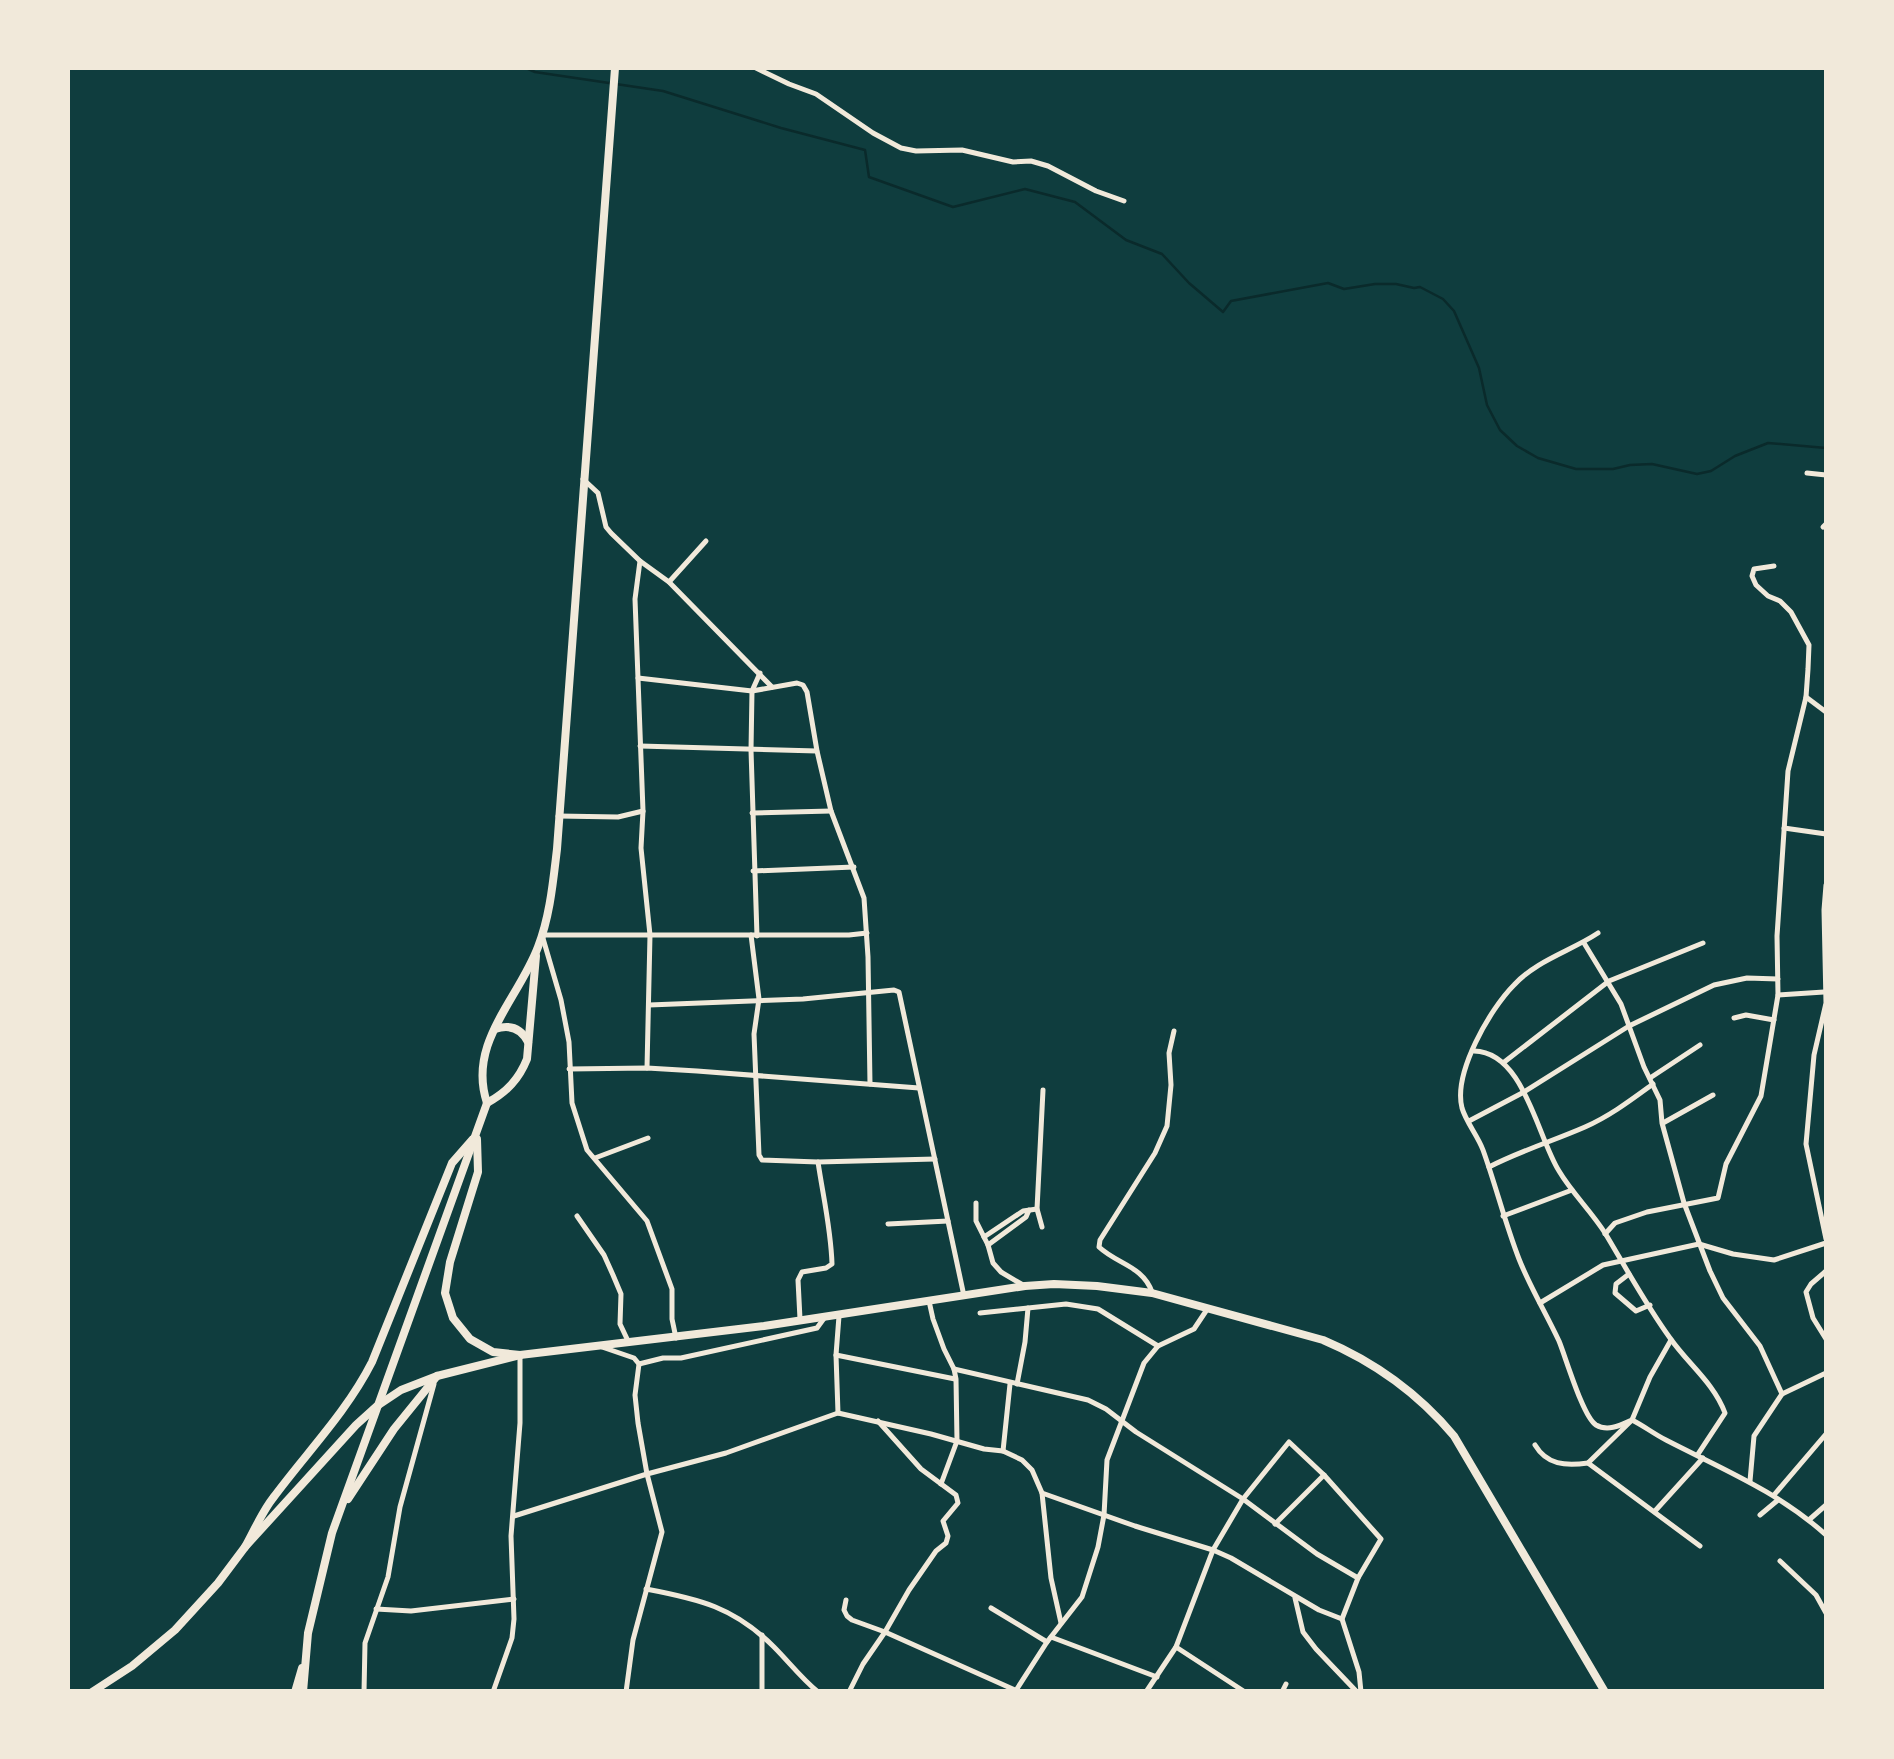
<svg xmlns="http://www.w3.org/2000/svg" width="1894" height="1759" viewBox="0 0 1894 1759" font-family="Rubik,sans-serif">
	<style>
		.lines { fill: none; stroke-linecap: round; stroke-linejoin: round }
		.stream { stroke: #0a2a2b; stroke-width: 2.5 }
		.minor { stroke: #f1e9da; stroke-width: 5 }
		.primary { stroke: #f1e9da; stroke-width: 8 }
		.trunk { stroke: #f1e9da; stroke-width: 8 }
	</style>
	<rect width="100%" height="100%" fill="#0f3d3e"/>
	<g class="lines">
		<path class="stream" d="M526 68 535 72 663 91 781 128 865 150 869 177 953 207 1025 189 1075 202 1126 240 1162 254 1189 283 1223 312 1231 301 1328 283 1344 289 1375 284H1396L1414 288 1420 287 1443 299 1454 311 1479 368 1487 405 1500 430 1517 446 1538 458 1576 469H1613L1630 465 1652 464 1697 474 1711 471 1735 456 1768 443 1826 448"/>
		<g class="minor">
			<path d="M756 68 789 84 816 94 873 133 901 148 916 151 962 150 1013 162 1031 161 1048 166 1096 191 1124 201"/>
			<path d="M1807 473 1826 475"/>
			<path d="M583 479 598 493 606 527 611 533 640 561 669 582 772 687"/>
			<path d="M1823 527 1826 524"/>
			<path d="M640 561 635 599 643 811 641 848 650 935 647 1068"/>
			<path d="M669 582 706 541"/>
			<path d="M638 678 752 691 797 683 803 685 807 692 817 751 831 811 864 898 868 957 870 1084"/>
			<path d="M1806 697 1826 712"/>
			<path d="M640 746 817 751"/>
			<path d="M752 813 831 811"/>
			<path d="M558 816 618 817 643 811"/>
			<path d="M1784 828 1826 834"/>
			<path d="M753 871 854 867"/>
			<path d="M1826 885 1824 910 1826 1003 1814 1055 1806 1144 1826 1239"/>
			<path d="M1598 933C1571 951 1537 960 1514 985 1490 1009 1453 1073 1462 1108 1466 1122 1478 1136 1483 1150 1496 1186 1505 1223 1519 1259 1530 1287 1546 1313 1559 1341 1566 1358 1583 1417 1596 1425 1608 1432 1621 1425 1632 1420"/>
			<path d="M751 935 759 999 754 1034 759 1155 762 1160 818 1162 935 1159"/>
			<path d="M757 936 751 750 752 691 760 673"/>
			<path d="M1584 943 1621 1004 1644 1067 1660 1100 1662 1123 1684 1203 1710 1271 1723 1298 1760 1346 1782 1394"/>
			<path d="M1778 995 1824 992"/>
			<path d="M649 1005 803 999 894 990 899 992 964 1296"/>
			<path d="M1734 1018 1746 1015 1774 1020"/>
			<path d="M1474 1051C1524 1052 1537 1136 1559 1171 1572 1193 1591 1211 1605 1233 1626 1268 1646 1305 1670 1338 1688 1364 1714 1383 1725 1413L1698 1454"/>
			<path d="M1503 1063 1609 981 1703 943"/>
			<path d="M569 1069 647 1068 697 1071 919 1088"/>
			<path d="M1650 1078 1700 1045"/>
			<path d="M1469 1121 1524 1092 1629 1026 1714 985 1747 978 1778 979"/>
			<path d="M1663 1123 1713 1095"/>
			<path d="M595 1158 648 1138"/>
			<path d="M1489 1167C1520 1151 1553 1141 1585 1127 1610 1116 1631 1100 1653 1084"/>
			<path d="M976 1203V1221L988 1245 993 1263 1001 1272 1023 1285"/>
			<path d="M577 1216 604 1255 613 1275 621 1294 620 1324 629 1343"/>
			<path d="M1503 1216 1572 1190"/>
			<path d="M888 1224 948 1221"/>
			<path d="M1042 1227 1037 1209 1043 1090"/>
			<path d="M1605 1234 1615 1223 1647 1212 1718 1198 1726 1164 1761 1096 1778 995 1777 936 1788 771 1806 697 1808 669 1809 645 1791 612 1780 601 1768 596 1756 585 1752 576 1754 569 1774 566"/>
			<path d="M984 1237 1023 1211 1037 1209"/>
			<path d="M988 1245 1026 1217 1029 1210"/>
			<path d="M1826 1271 1811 1284 1806 1292 1813 1318 1826 1339"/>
			<path d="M1629 1274 1616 1284 1615 1293 1636 1311 1650 1305"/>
			<path d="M1152 1292C1143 1266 1117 1264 1099 1247L1100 1240 1155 1153 1167 1126 1171 1085 1169 1053 1174 1031"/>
			<path d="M929 1301 933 1319 944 1349 954 1369 956 1379 957 1441 941 1484"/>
			<path d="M1540 1303 1603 1265 1699 1244 1733 1254 1774 1260 1826 1243"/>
			<path d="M980 1313 1066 1304 1098 1309 1158 1346"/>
			<path d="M800 1319 798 1280 802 1272 826 1268 832 1264C831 1229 823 1196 818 1162"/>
			<path d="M676 1338 672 1319V1289L647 1221 587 1150 572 1103 569 1042 561 1000 542 935H849L867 933"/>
			<path d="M602 1347 634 1358 639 1364 635 1395 638 1423 647 1474 662 1532 633 1640 626 1692"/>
			<path d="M836 1355 955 1379"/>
			<path d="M639 1364 663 1358H681L817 1328 825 1317"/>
			<path d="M954 1369 1088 1400 1106 1409 1136 1432 1243 1499 1317 1554 1358 1578"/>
			<path d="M1017 1384 1025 1342 1028 1308"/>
			<path d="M838 1413 836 1355 839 1316"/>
			<path d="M1632 1420C1644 1426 1654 1434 1666 1440 1722 1469 1779 1492 1826 1535"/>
			<path d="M1535 1445C1547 1465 1565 1466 1588 1463L1632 1420 1650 1377 1671 1340"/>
			<path d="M1003 1451 1010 1384"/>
			<path d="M1588 1463 1700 1546"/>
			<path d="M1750 1481 1754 1436 1782 1394 1826 1373"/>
			<path d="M1042 1493 1051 1578 1061 1623"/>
			<path d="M1774 1495 1826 1434"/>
			<path d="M1655 1511 1703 1458"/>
			<path d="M1760 1515 1778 1500"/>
			<path d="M514 1516 647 1474 726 1453 838 1413 931 1434 984 1449 1003 1451 1022 1460 1032 1470 1042 1493 1135 1526 1213 1550 1231 1558 1319 1610 1342 1619"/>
			<path d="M1810 1519 1826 1505"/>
			<path d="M1275 1524 1324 1475"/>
			<path d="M1780 1561 1816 1595 1826 1613"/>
			<path d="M646 1589C699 1599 734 1607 774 1647 789 1662 801 1678 818 1692"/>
			<path d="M1295 1598 1303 1632 1316 1649 1357 1692"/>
			<path d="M846 1600 844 1610 847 1616 852 1620 885 1632 1015 1690"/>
			<path d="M991 1608 1047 1642"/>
			<path d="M376 1609 411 1611 514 1599"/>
			<path d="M1051 1637 1157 1677"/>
			<path d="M1176 1647 1245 1692"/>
			<path d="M364 1692 365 1643 388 1577 400 1507 434 1384"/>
			<path d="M493 1692 512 1638 514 1619 511 1536 520 1423V1355"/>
			<path d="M762 1692V1635"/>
			<path d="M849 1692 863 1664 885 1632 909 1590 936 1551 946 1543 948 1536 943 1521 958 1503 956 1495 921 1469 878 1421"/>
			<path d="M1015 1692 1047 1642 1082 1597 1098 1547 1104 1515 1107 1460 1144 1363 1158 1346 1194 1329 1208 1308"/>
			<path d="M1146 1692 1176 1647 1213 1550 1243 1499 1289 1442 1324 1475 1381 1539 1358 1578 1342 1619 1359 1672 1361 1692"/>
			<path d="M1282 1692 1286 1684"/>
		</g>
		<path class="primary" d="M92 1692 132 1666 175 1630 218 1583 245 1547 356 1425 377 1406 401 1390 437 1376 520 1355 764 1326 1025 1286 1054 1284 1097 1286 1152 1293 1323 1340C1375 1362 1418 1393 1454 1436L1605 1692"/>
		<g class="trunk">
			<path d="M495 1029C510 1024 521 1028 528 1042"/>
			<path d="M487 1103C507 1092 519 1079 527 1059L536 956"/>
			<path d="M477 1139 478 1172 450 1262 445 1293 453 1318 470 1339 493 1352 520 1355"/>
			<path d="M348 1499 394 1429 437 1376"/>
			<path d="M245 1547C254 1531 262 1512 273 1498 307 1452 346 1413 372 1362L452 1163 473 1139"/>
			<path d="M295 1692 302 1668"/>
			<path d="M303 1692 308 1633 332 1533 487 1103C467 1043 518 1000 538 947 550 916 553 882 557 849L615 68"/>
		</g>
	</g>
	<rect width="1894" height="1759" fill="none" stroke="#f1e9da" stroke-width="140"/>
</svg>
